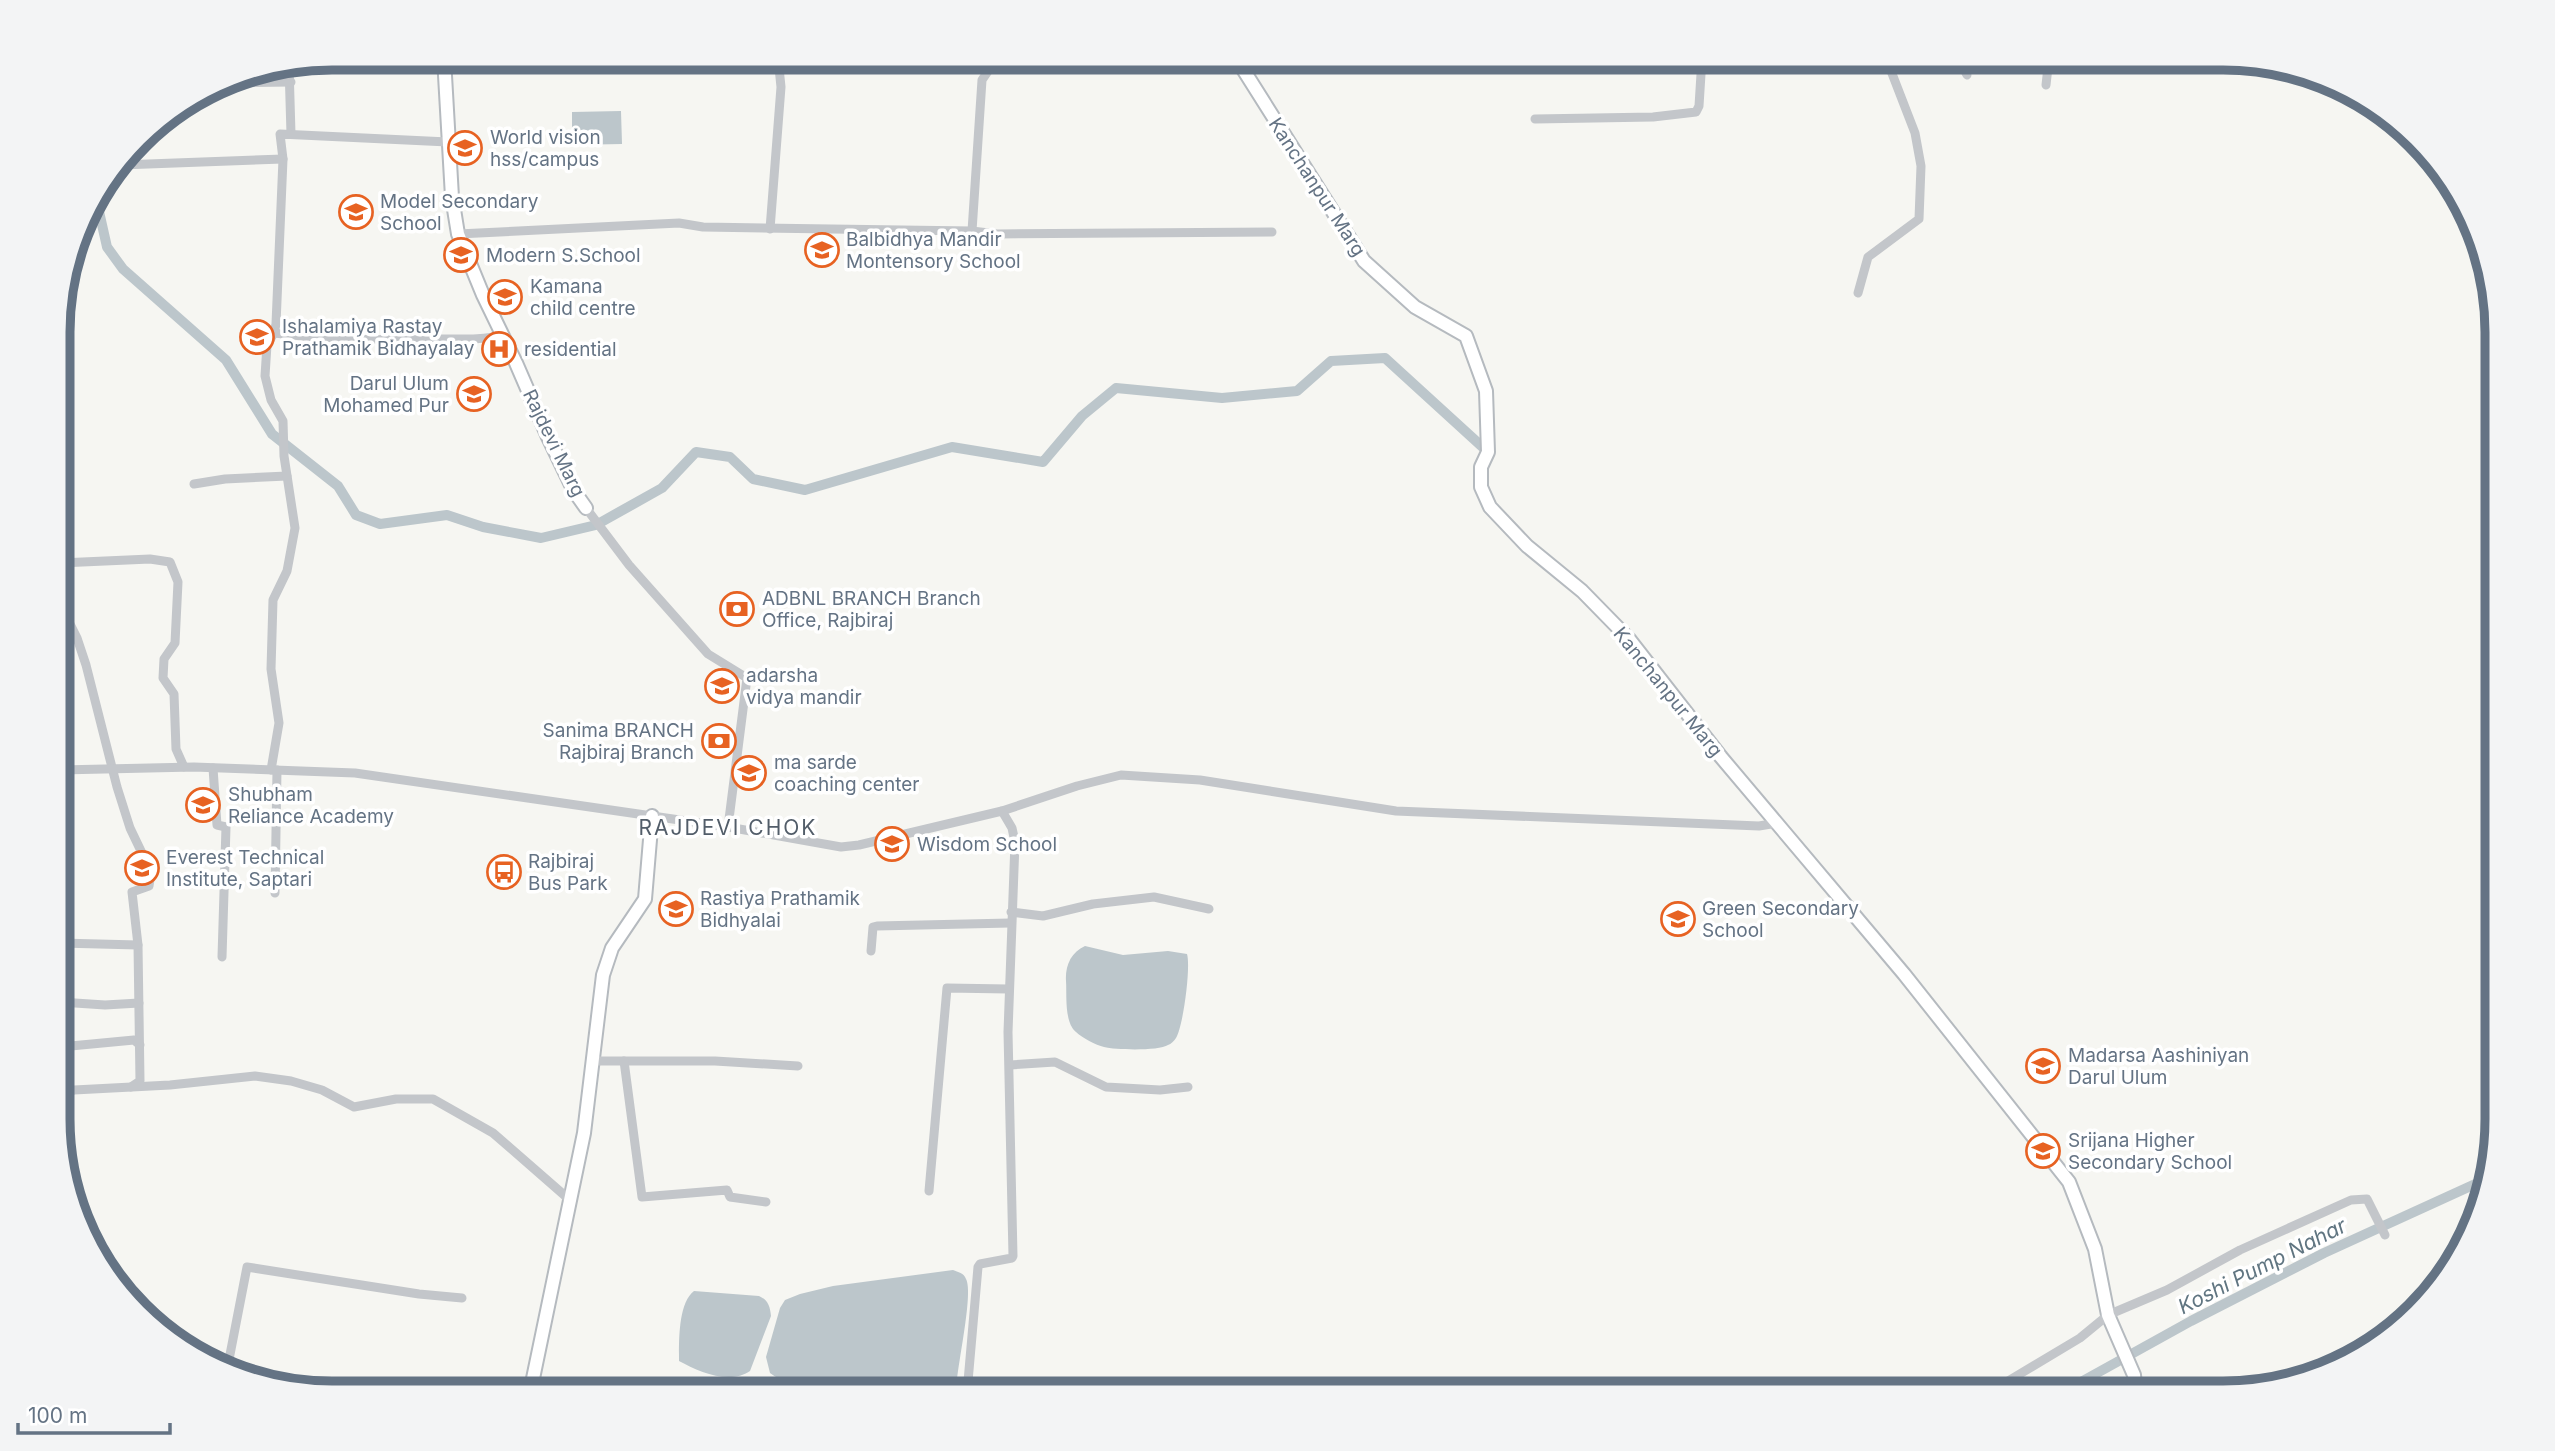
<svg xmlns="http://www.w3.org/2000/svg" width="2555" height="1451" viewBox="0 0 2555 1451" font-family="Inter,sans-serif">
	<style>
		.water { fill: #bcc6cb }
		.lines { fill: none; stroke-linecap: round; stroke-linejoin: round }
		.canal { stroke: #bcc6cb; stroke-width: 10 }
		.secondary-casing { stroke: #b5babf; stroke-width: 16 }
		.street { stroke: #c3c6ca; stroke-width: 9 }
		.secondary { stroke: #fff; stroke-width: 12 }
		.labels { text-anchor: middle; dominant-baseline: central; stroke-width: 7; stroke-linejoin: round; paint-order: stroke }
		.poi-label { font-size: 19px; fill: #647384; stroke: #fff; text-anchor: start }
		.street-label { font-size: 19px; fill: #647384; stroke: #fff }
		.neighbourhood-label { font-size: 21px; letter-spacing: 2px; fill: #525d69; stroke: #fff }
		.water-label { font-size: 21px; font-style: italic; fill: #607581; stroke: #fff }
		.rim { fill: none; stroke: #647384; stroke-width: 9 }
	</style>
	<rect width="100%" height="100%" fill="#f6f6f2"/>
	<g class="water">
		<path d="M621 111 622 144 572 145V112Z"/>
		<path d="M1085 946 1123 955 1168 951 1187 954C1191 967 1183 1027 1176 1038 1174 1041 1171 1044 1168 1045 1159 1051 1116 1050 1104 1047 1096 1045 1082 1038 1076 1032 1064 1022 1067 995 1066 981 1065 966 1071 952 1085 946Z"/>
		<path d="M953 1270C958 1272 964 1273 966 1279 974 1294 956 1370 956 1393 908 1393 808 1402 770 1373L766 1357 780 1308 785 1300 800 1294 833 1286Z"/>
		<path d="M694 1291 759 1296C768 1300 770 1306 771 1316L750 1371C730 1385 699 1372 679 1361 679 1342 678 1303 694 1291Z"/>
	</g>
	<g class="lines">
		<g class="canal">
			<path d="M96 198 107 247 123 269 226 360 272 434 338 486 356 515 380 524 447 515 483 527 541 538 596 525 662 488 696 452 730 457 753 479 805 490 952 447 1043 462 1082 416 1116 388 1222 398 1297 391 1331 361 1385 358 1488 452"/>
			<path d="M2061 1393 2191 1321 2324 1253 2484 1180"/>
		</g>
		<g class="secondary-casing">
			<g id="secondary">
				<path d="M444 58 452 197 458 234 483 295 516 363 548 437 574 491 586 508"/>
				<path d="M1236 58 1364 261 1415 307 1466 336 1486 391 1488 452 1481 467V487L1490 507 1527 546 1582 591 1629 639 1721 757 1904 974 2069 1182 2095 1249 2108 1315 2134 1375 2136 1393"/>
				<path d="M530 1393 584 1133 603 975 612 948 645 899 652 816"/>
			</g>
		</g>
		<g class="street">
			<path d="M1958 58 1967 75"/>
			<path d="M289 66 291 134"/>
			<path d="M221 83 291 82"/>
			<path d="M2046 85 2049 58"/>
			<path d="M1535 119 1653 117 1696 112 1699 106 1702 58"/>
			<path d="M448 142 280 134 283 159 276 324 274 333C330 340 386 341 443 339 463 339 483 340 502 335"/>
			<path d="M121 165 283 159"/>
			<path d="M770 229 781 87 778 58"/>
			<path d="M972 231 982 80 997 58"/>
			<path d="M458 234 679 223 703 227 972 231 997 234 1272 232"/>
			<path d="M1858 293 1868 257 1919 219 1921 166 1915 133 1886 58"/>
			<path d="M194 484 225 479 287 476"/>
			<path d="M586 508 629 565 708 654 747 678 728 827"/>
			<path d="M60 563 150 559 170 562 178 582 175 643 164 659 163 678 174 694 176 749 184 767"/>
			<path d="M60 604 77 638 86 665 117 787 130 828 151 872 149 886 132 892 138 945 140 1081 131 1087"/>
			<path d="M213 768 217 825 226 827 222 957"/>
			<path d="M60 770 194 767 355 773 728 827 841 847 859 845 1002 811 1077 786 1121 775 1200 780 1396 811 1759 826 1777 823"/>
			<path d="M271 770 279 723 271 669 273 600 287 571 295 528 284 456 283 421 271 400 265 376 267 345 274 333"/>
			<path d="M275 893 277 770"/>
			<path d="M1011 912 1043 916 1093 904 1154 897 1209 909"/>
			<path d="M60 943 138 945"/>
			<path d="M871 951 873 927 877 926 1010 923"/>
			<path d="M60 1002 105 1005 139 1003"/>
			<path d="M60 1047 134 1040 140 1045"/>
			<path d="M592 1061H715L798 1066"/>
			<path d="M624 1061 642 1197 727 1190 730 1197 766 1202"/>
			<path d="M1010 1065 1055 1062 1106 1087 1160 1090 1188 1087"/>
			<path d="M60 1095 74 1090 170 1085 255 1076 291 1081 322 1090 354 1107 396 1099H433L493 1133 571 1201"/>
			<path d="M929 1191 947 988 1008 989"/>
			<path d="M227 1370 247 1267 419 1294 462 1298"/>
			<path d="M967 1393 978 1267 980 1264 1012 1258 1013 1256 1008 1032 1015 842 1012 828 1002 811"/>
			<path d="M1988 1393 2080 1338 2108 1315 2167 1290 2240 1250 2351 1200 2367 1199 2385 1235"/>
		</g>
		<use href="#secondary" class="secondary"/>
	</g>
	<defs>
		<g id="school-ring" transform="scale(1.75)"><circle r="9.5" fill="#fff" stroke="#e76222" stroke-width="1.5"/><path d="M0-5L7-2L0 1L-7-2ZM-4 1L0 2.5L4 1V4Q0 6-4 4Z" fill="#e76222"/></g>
		<g id="hospital-ring" transform="scale(1.75)"><circle r="9.5" fill="#fff" stroke="#e76222" stroke-width="1.5"/><path d="M-5-5h3v3.5h4V-5h3V5h-3V1.5h-4V5h-3Z" fill="#e76222"/></g>
		<g id="bank-ring" transform="scale(1.75)"><circle r="9.5" fill="#fff" stroke="#e76222" stroke-width="1.5"/><path d="M-6-4H6V4H-6ZM0-2.3a2.3 2.3 0 1 0 0 4.6a2.3 2.3 0 1 0 0-4.6Z" fill="#e76222"/></g>
		<g id="bus-ring" transform="scale(1.75)"><circle r="9.5" fill="#fff" stroke="#e76222" stroke-width="1.5"/><path d="M-5-6H5V4H4V6H2V4H-2V6H-4V4H-5ZM-3.5-4V0h7V-4ZM-3.5 1.2v1.5H-2V1.2ZM2 1.2v1.5H3.5V1.2Z" fill="#e76222"/></g>
	</defs>
	<g fill-rule="evenodd">
		<use href="#school-ring" x="465" y="148"/>
		<use href="#school-ring" x="356" y="212"/>
		<use href="#school-ring" x="822" y="250"/>
		<use href="#school-ring" x="461" y="255"/>
		<use href="#school-ring" x="505" y="297"/>
		<use href="#school-ring" x="257" y="337"/>
		<use href="#hospital-ring" x="499" y="349"/>
		<use href="#school-ring" x="474" y="394"/>
		<use href="#bank-ring" x="737" y="609"/>
		<use href="#school-ring" x="722" y="686"/>
		<use href="#bank-ring" x="719" y="741"/>
		<use href="#school-ring" x="749" y="773"/>
		<use href="#school-ring" x="203" y="805"/>
		<use href="#school-ring" x="892" y="844"/>
		<use href="#school-ring" x="142" y="868"/>
		<use href="#bus-ring" x="504" y="872"/>
		<use href="#school-ring" x="676" y="909"/>
		<use href="#school-ring" x="1678" y="919"/>
		<use href="#school-ring" x="2043" y="1066"/>
		<use href="#school-ring" x="2043" y="1151"/>
	</g>
	<g class="labels">
		<g class="poi-label">
			<text x="490" y="137">World vision<tspan x="490" dy="22">hss/campus</tspan></text>
			<text x="380" y="201">Model Secondary<tspan x="380" dy="22">School</tspan></text>
			<text x="846" y="239">Balbidhya Mandir<tspan x="846" dy="22">Montensory School</tspan></text>
			<text x="486" y="255">Modern S.School</text>
			<text x="530" y="286">Kamana<tspan x="530" dy="22">child centre</tspan></text>
			<text x="282" y="326">Ishalamiya Rastay<tspan x="282" dy="22">Prathamik Bidhayalay</tspan></text>
			<text x="524" y="349">residential</text>
			<text x="449" y="383" text-anchor="end">Darul Ulum<tspan x="449" dy="22">Mohamed Pur</tspan></text>
			<text x="762" y="598">ADBNL BRANCH Branch<tspan x="762" dy="22">Office, Rajbiraj</tspan></text>
			<text x="746" y="675">adarsha<tspan x="746" dy="22">vidya mandir</tspan></text>
			<text x="694" y="730" text-anchor="end">Sanima BRANCH<tspan x="694" dy="22">Rajbiraj Branch</tspan></text>
			<text x="774" y="762">ma sarde<tspan x="774" dy="22">coaching center</tspan></text>
			<text x="228" y="794">Shubham<tspan x="228" dy="22">Reliance Academy</tspan></text>
			<text x="917" y="844">Wisdom School</text>
			<text x="166" y="857">Everest Technical<tspan x="166" dy="22">Institute, Saptari</tspan></text>
			<text x="528" y="861">Rajbiraj<tspan x="528" dy="22">Bus Park</tspan></text>
			<text x="700" y="898">Rastiya Prathamik<tspan x="700" dy="22">Bidhyalai</tspan></text>
			<text x="1702" y="908">Green Secondary<tspan x="1702" dy="22">School</tspan></text>
			<text x="2068" y="1055">Madarsa Aashiniyan<tspan x="2068" dy="22">Darul Ulum</tspan></text>
			<text x="2068" y="1140">Srijana Higher<tspan x="2068" dy="22">Secondary School</tspan></text>
		</g>
		<g class="street-label">
			<text transform="translate(1317 187) rotate(57)">Kanchanpur Marg</text>
			<text transform="translate(554 443) rotate(64)">Rajdevi Marg</text>
			<text transform="translate(1668 692) rotate(51)">Kanchanpur Marg</text>
		</g>
		<g class="neighbourhood-label">
			<text x="728" y="827">RAJDEVI CHOK</text>
		</g>
		<g class="water-label">
			<text transform="translate(2262 1266) rotate(-27)">Koshi Pump Nahar</text>
		</g>
	</g>
	<path d="M0 0H2555V1451H0ZM332 70H2223A262 262 0 0 1 2485 332V1119A262 262 0 0 1 2223 1381H332A262 262 0 0 1 70 1119V332A262 262 0 0 1 332 70Z" fill="#f3f4f5" fill-rule="evenodd"/>
	<path class="rim" d="M332 70H2223A262 262 0 0 1 2485 332V1119A262 262 0 0 1 2223 1381H332A262 262 0 0 1 70 1119V332A262 262 0 0 1 332 70Z"/>
	<path d="M18 1423v10h152v-10" fill="none" stroke="#647384" stroke-width="3.5"/>
	<text x="28" y="1423" font-size="21" fill="#647384" stroke="#ffffff" stroke-width="5" paint-order="stroke">100 m</text>
</svg>
